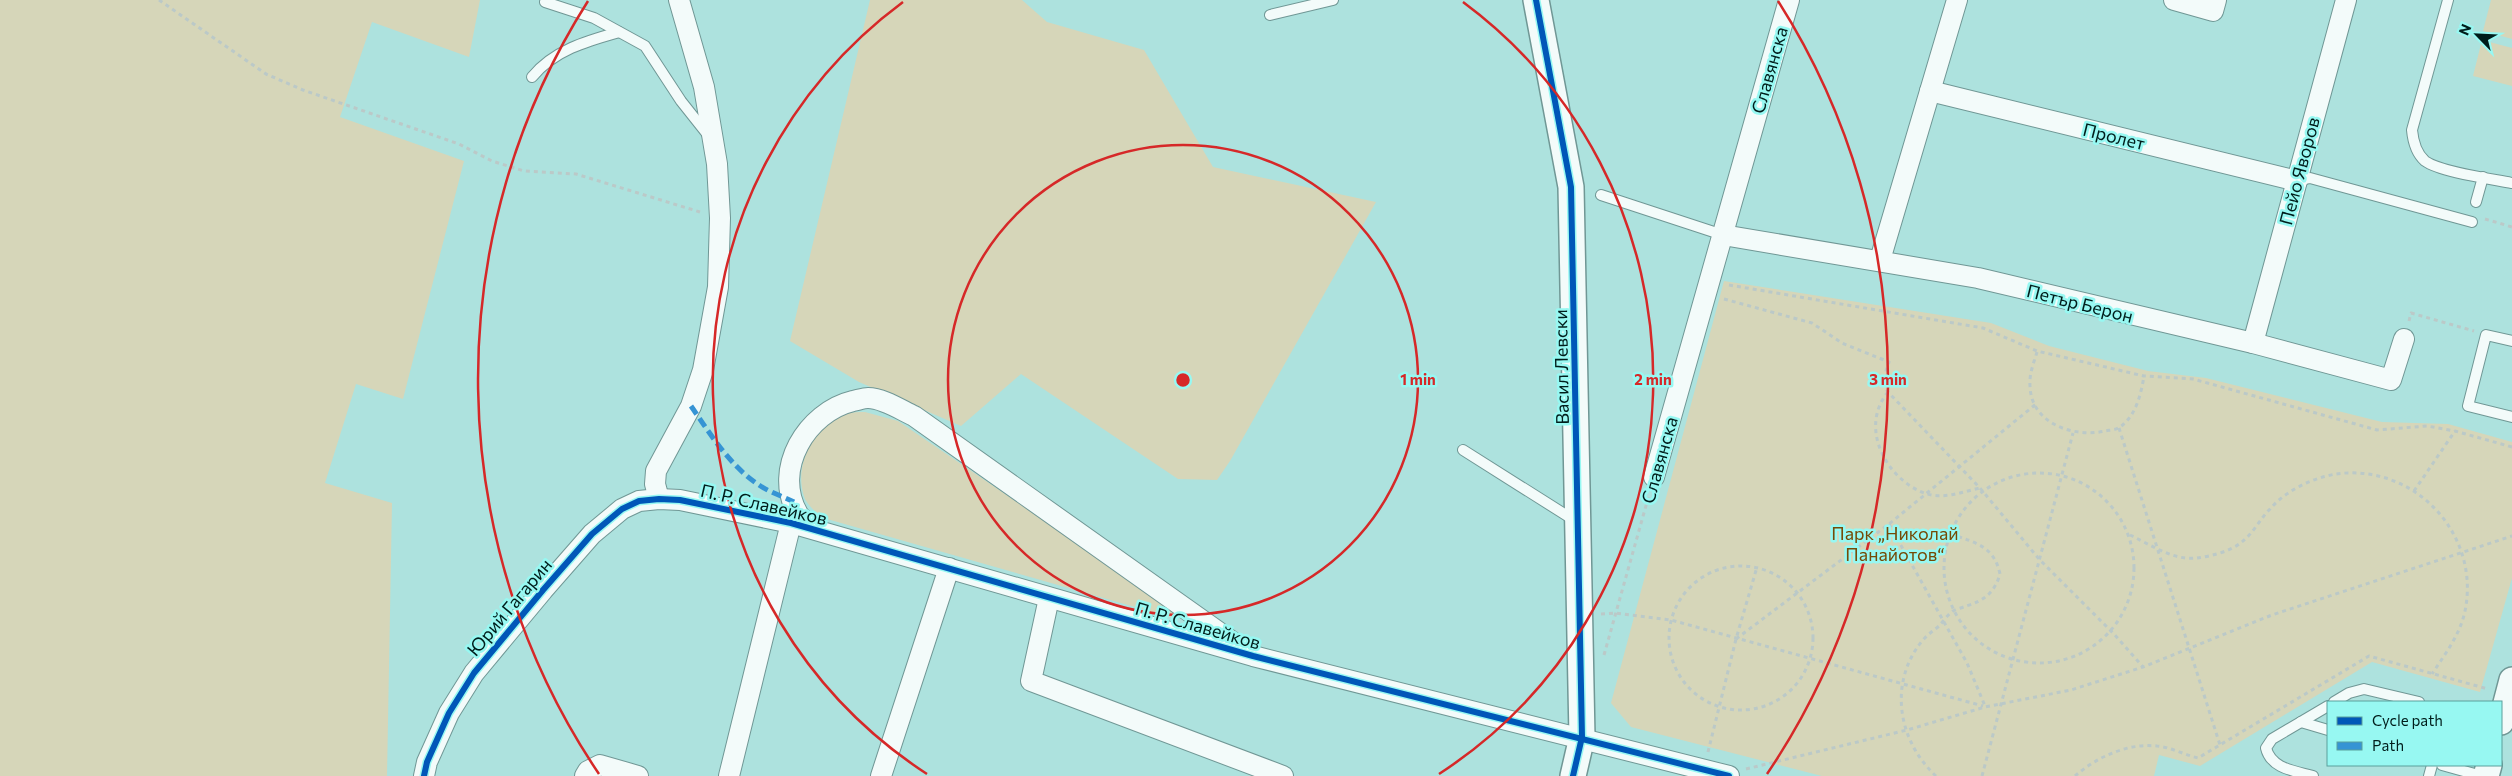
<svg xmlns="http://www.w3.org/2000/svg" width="2512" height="776" viewBox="0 0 2512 776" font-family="Commissioner,sans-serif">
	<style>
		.green { fill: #d6d6b9 }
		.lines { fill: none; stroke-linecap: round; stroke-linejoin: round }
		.service-casing { stroke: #709795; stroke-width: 12 }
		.minor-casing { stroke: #709795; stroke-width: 22 }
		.tertiary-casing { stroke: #709795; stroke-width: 28 }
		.path { stroke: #bbc9c8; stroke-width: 3; stroke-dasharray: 4 4; stroke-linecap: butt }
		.service { stroke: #f3fbfa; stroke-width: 10 }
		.minor { stroke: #f3fbfa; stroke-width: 20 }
		.tertiary { stroke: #f3fbfa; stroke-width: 25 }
		.quiet { stroke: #3694d4; stroke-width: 5; stroke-dasharray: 10 5; stroke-linecap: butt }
		.cycleway-casing { stroke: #97f8f2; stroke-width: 9 }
		.cycleway { stroke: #0057b8; stroke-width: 6 }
		.ring { fill: none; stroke: #d62828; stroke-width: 2.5 }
		.labels { text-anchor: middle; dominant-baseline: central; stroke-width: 5; stroke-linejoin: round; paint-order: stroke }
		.street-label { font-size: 18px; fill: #001d1b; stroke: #97f8f2 }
		.park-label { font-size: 18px; fill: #754a06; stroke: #97f8f2 }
		.centre { fill: #d62828; stroke: #97f8f2; stroke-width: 2.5 }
		.ring-label { font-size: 15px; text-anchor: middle; font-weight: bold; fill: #d62828; stroke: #97f8f2; stroke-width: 5; stroke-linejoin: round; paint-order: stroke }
	</style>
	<rect width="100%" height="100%" fill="#ade2de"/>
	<g class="green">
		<path d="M0 0H480L469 57 372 22 340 117 464 161 403 399 356 384 325 483 392 503 387 776H0Z"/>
		<path d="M870 0H1022L1047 22 1144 50 1213 167 1376 202 1230 461 1217 480 1178 479 1021 374 961 426 859 382 790 341Z"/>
		<path d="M2491 0H2512V39L2483 31Z"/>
		<path d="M2482 40 2512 48V86L2473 76Z"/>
		<path d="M1724 281 1991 323 2049 346 2148 371 2206 378 2382 422 2448 424 2512 442V578L2480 692 2372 662 2200 766 2159 755 2154 776H1822L1631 727 1611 703Z"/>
		<path d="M865 412 898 421 1177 611V619L820 517C815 511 808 505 805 499 792 466 814 425 846 414 852 412 859 412 865 412Z"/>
	</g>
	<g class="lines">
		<g class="service-casing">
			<g id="service">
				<path d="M2448 0 2412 130C2413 141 2416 153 2425 161 2440 172 2492 179 2512 183"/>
				<path d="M545 2 594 18 645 46 681 101 708 135"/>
				<path d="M1270 15 1333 0"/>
				<path d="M532 77C554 50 587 41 619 32"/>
				<path d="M2297 181 2310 178 2472 222"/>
				<path d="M1601 195 1723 235"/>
				<path d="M2476 202 2483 177"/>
				<path d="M2512 341 2486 335 2468 406 2512 417"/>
				<path d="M1463 450 1577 522"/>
				<path d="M2334 702 2349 693 2364 689 2419 702"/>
				<path d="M2301 722 2328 730"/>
				<path d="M2442 765 2482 776"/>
				<path d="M2313 776C2295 771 2271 769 2266 748L2272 739 2328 706"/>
				<path d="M2429 776 2432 765"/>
			</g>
		</g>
		<g class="minor-casing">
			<g id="minor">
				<path d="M2174 0 2213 11 2216 0"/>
				<path d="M1930 91 2297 181"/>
				<path d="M1723 235 1978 278 2253 343 2391 380 2404 339"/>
				<path d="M1880 260 1957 0"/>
				<path d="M2253 343 2346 0"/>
				<path d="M1654 477 1789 0"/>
				<path d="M659 499 655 484 656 471 691 406 703 370 718 287 720 218 717 164 704 87 679 0"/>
				<path d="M816 528C810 524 801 519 798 514 772 469 807 412 853 401 858 400 864 398 868 398 883 398 901 410 914 416L1241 648"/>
				<path d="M1049 598 1031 681 1283 776"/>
				<path d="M424 776 427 762 449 713 474 673 543 590 592 534 622 509 639 501 659 499 680 500 791 523 1253 656 1729 776"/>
				<path d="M585 776 588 771 600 765 638 776"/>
				<path d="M729 776 791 523"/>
				<path d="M881 776 949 568"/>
			</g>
		</g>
		<g class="tertiary-casing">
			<g id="tertiary">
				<path d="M1536 0 1571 187 1582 737 1573 776"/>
				<path d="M2501 722 2512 680"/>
				<path d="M2486 776 2489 765"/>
			</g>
		</g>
		<g class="path">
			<path d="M159 0 266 74 303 90 459 144 492 161 524 171 576 174 700 212"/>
			<path d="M2485 219 2512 227"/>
			<path d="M1729 285 1983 328 2037 351 2144 376 2193 379 2377 430 2427 426 2455 431 2512 447"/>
			<path d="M1724 299 1812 323 1842 343 1889 362 1882 383 1888 392 1980 488 2039 559 2113 633 2143 667"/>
			<path d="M2409 321 2411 313 2474 331"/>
			<path d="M2037 352C2034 362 2029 374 2030 386 2031 424 2074 438 2105 431 2110 430 2116 430 2120 427 2136 416 2141 394 2144 376"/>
			<path d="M1888 392C1858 428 1887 481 1927 494 1945 499 1962 492 1980 488"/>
			<path d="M2119 428 2220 745"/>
			<circle cx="2039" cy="568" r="95"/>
			<path d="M2414 491 2455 431"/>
			<path d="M1889 524 1967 663 1985 706"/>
			<path d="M2130 535C2151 545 2174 561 2197 558 2212 556 2232 551 2243 541 2254 532 2260 519 2270 509 2285 491 2312 478 2336 474 2414 463 2481 534 2465 611 2460 635 2445 654 2432 674"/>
			<circle cx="1741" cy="638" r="72"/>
			<path d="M1601 614 1615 613 1671 620 1983 706"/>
			<path d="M1736 639 1889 524 2036 404"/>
			<path d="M1604 655 1649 495"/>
			<path d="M1708 752 1736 639 1757 567"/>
			<path d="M1746 769 1907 730 1985 707 2071 690 2143 667 2272 615 2512 536"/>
			<path d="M1936 776C1898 741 1888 683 1922 641 1927 635 1933 631 1939 626 1943 622 1947 615 1952 612 1955 609 1962 608 1966 606 1984 601 1995 592 2000 574 1994 546 1976 543 1951 534"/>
			<path d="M1982 776 2073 433"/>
			<path d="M2075 776C2097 757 2127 743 2157 746 2170 747 2185 755 2198 758L2369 656 2488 689"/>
		</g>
		<use href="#service" class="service"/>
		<use href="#minor" class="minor"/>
		<use href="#tertiary" class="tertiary"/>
		<path class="quiet" d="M691 406C711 435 730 466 759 485 769 492 782 496 794 502"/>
		<g class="cycleway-casing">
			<g id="cycleway">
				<path d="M1536 0 1571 187 1582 737 1573 776"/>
				<path d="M424 776 427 762 449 713 474 673 543 590 592 534 622 509 639 501 659 499 680 500 791 523 1253 656 1729 776"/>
			</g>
		</g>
		<use href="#cycleway" class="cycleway"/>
	</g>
	<g class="ring">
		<circle cx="1183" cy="380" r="235"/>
		<path d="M927 774A470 470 0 0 1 903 2M1463 2A470 470 0 0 1 1439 774"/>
		<path d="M599 774A705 705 0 0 1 588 1M1778 1A705 705 0 0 1 1767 774"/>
	</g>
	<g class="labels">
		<g class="street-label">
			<text transform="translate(1769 70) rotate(-74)">Славянска</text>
			<text transform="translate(2114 136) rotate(14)">Пролет</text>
			<text transform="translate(2299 171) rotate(-75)">Пейо Яворов</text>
			<text transform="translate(2080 303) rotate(14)">Петър Берон</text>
			<text transform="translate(1561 367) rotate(-91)">Васил Левски</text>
			<text transform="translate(1659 460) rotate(-74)">Славянска</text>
			<text transform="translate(764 504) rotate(13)">П. Р. Славейков</text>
			<text transform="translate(509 607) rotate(-50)">Юрий Гагарин</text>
			<text transform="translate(1198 625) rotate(16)">П. Р. Славейков</text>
		</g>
		<g class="park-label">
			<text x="1895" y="533">Парк „Николай<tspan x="1895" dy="21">Панайотов“</tspan></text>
		</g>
	</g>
	<circle cx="1183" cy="380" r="8" class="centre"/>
	<g class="ring-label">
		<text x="1418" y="385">1 min</text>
		<text x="1653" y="385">2 min</text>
		<text x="1888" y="385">3 min</text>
	</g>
	<rect x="2327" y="701" width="175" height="65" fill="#97f8f2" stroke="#5ba09c"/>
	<rect x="2337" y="717" width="25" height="8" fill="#0057b8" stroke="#5ba09c"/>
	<text x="2372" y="726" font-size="15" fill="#001d1b">Cycle path</text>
	<rect x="2337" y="742" width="25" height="8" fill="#3694d4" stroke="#5ba09c"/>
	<text x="2372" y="751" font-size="15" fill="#001d1b">Path</text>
	<g transform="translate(2477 35) rotate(294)" stroke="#97f8f2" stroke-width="4" paint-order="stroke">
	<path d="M0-4L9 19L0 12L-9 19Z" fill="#001d1b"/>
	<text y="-8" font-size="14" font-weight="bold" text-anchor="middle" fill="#001d1b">N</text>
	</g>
</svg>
